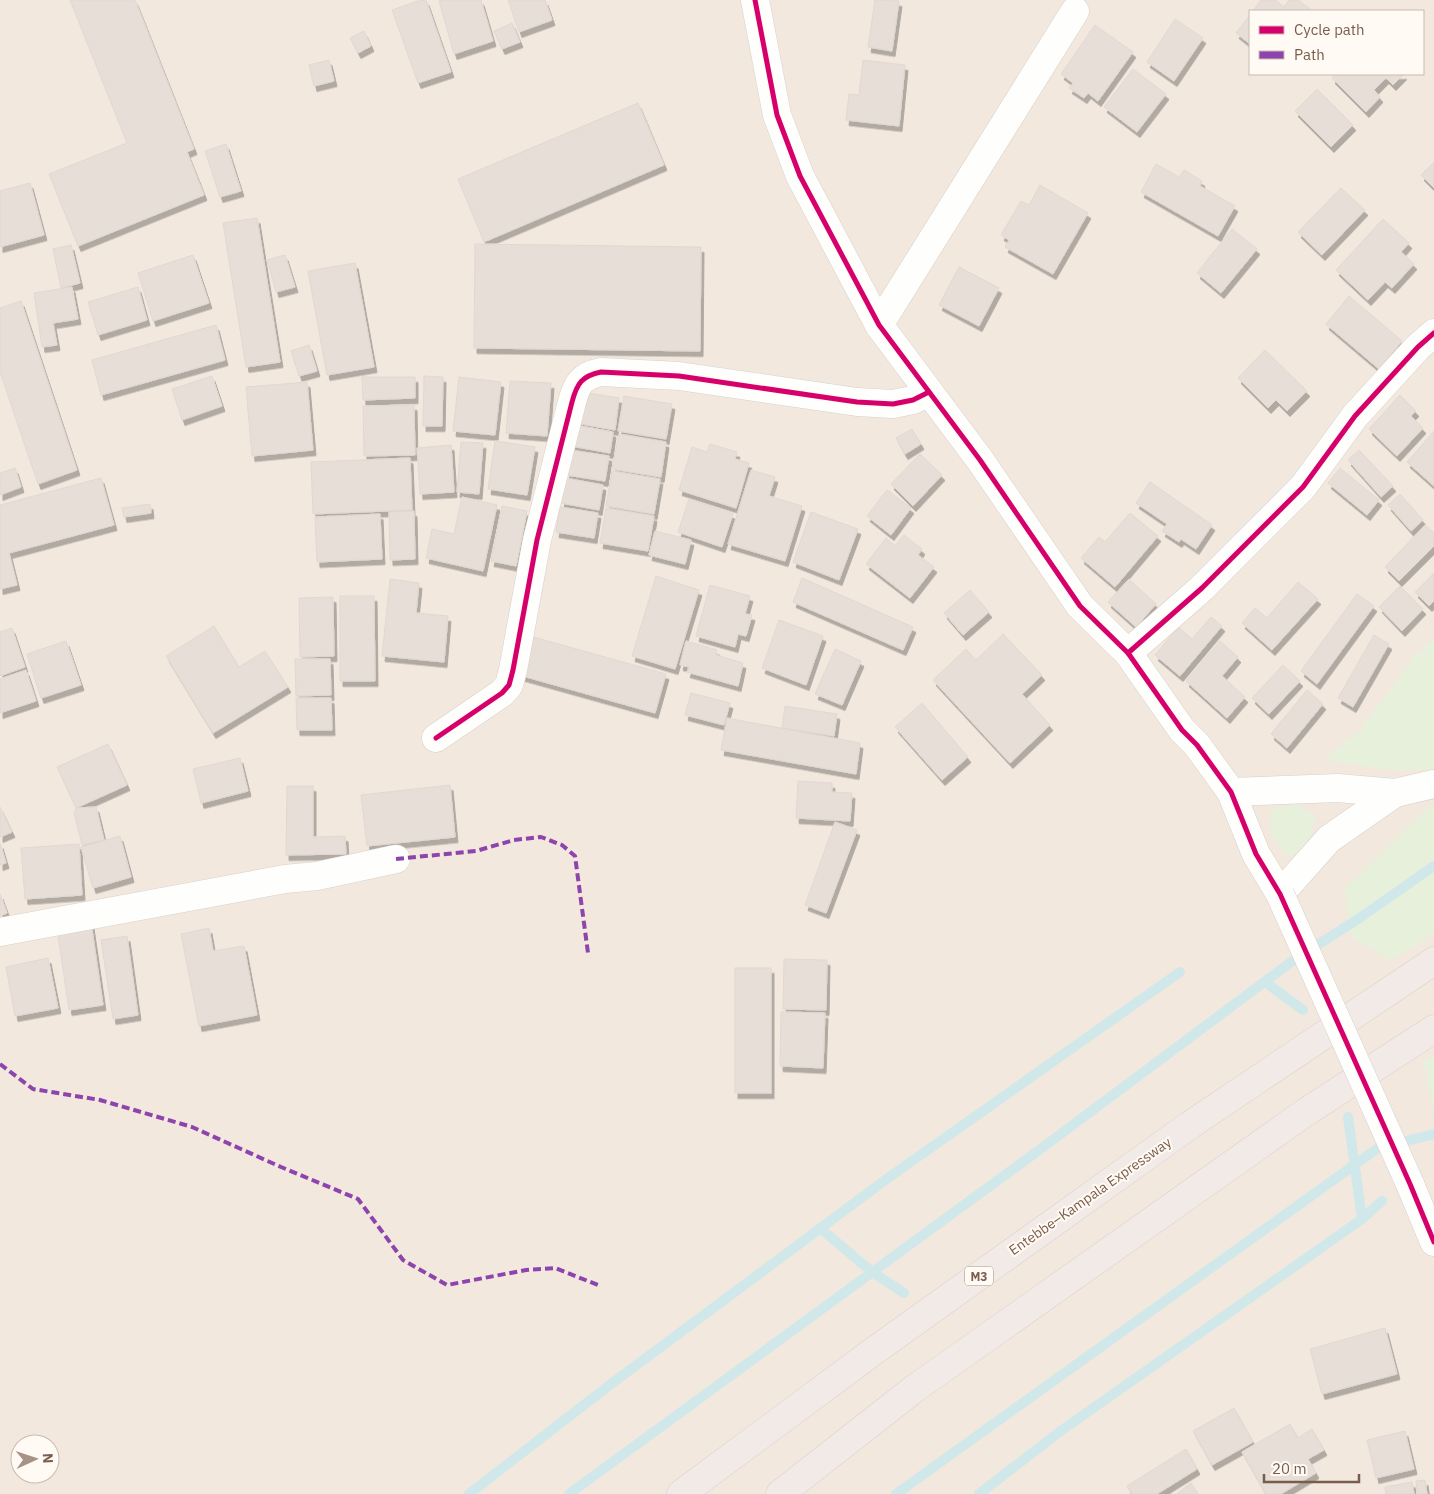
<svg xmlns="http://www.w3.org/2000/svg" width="1434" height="1494" viewBox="0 0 1434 1494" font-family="'IBM Plex Sans',sans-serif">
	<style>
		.residential { fill: #f2e8de; fill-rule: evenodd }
		.green { fill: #e7f0db }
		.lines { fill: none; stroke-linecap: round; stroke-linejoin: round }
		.stream { stroke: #d0e8ea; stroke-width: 10 }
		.building { fill: #e6ded7; stroke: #e2d8d2; filter: url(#shadow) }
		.minor-casing { stroke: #d7d1cb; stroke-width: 29 }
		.highway-casing { stroke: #dad1cc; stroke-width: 29 }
		.minor { stroke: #fefefd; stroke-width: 28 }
		.highway { stroke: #f2eae7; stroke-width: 28 }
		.minor-bridge-casing { stroke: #d7d1cb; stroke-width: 29; stroke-linecap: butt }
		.minor-bridge { stroke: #fefefd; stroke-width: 28 }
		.quiet { stroke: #8e44ad; stroke-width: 4; stroke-dasharray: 8 4; stroke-linecap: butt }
		.cycleway-casing { stroke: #fffaf3; stroke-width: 8 }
		.cycleway { stroke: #d6006c; stroke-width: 5 }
		.labels { text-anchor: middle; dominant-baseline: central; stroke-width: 4; stroke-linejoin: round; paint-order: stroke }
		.shield { fill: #fffaf3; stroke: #a28b7f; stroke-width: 1 }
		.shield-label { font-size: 12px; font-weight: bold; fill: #7a5c4d }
		.street-label { font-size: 14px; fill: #7a5c4d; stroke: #fffaf3 }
	</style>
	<defs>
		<filter id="shadow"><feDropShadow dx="3" dy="5.5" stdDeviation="0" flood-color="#0004"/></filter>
	</defs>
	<rect width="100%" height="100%" fill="#f9f5f0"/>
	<path class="residential" d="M0 0H1434V1494H0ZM1250 11H1423V74H1250ZM20 1444H50V1474H20Z"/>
	<g class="green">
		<path d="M1434 638V770H1389L1324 760 1360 730 1415 656Z"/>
		<path d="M1296 804 1315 816 1311 836 1298 858 1285 854 1270 832 1271 810Z"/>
		<path d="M1434 804V933L1391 961 1352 938 1344 889 1429 807Z"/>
		<path d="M1434 1055V1115L1424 1061Z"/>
	</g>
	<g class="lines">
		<g class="stream">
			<path d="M1265 982 1303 1010"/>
			<path d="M1348 1117 1362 1219"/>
			<path d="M820 1228 872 1272 904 1293"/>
			<path d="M469 1494 611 1384 888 1178 1180 972"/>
			<path d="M569 1494 1046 1145 1291 962 1361 917 1434 866"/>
			<path d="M896 1494 1378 1148 1434 1134"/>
			<path d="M979 1494 1062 1430 1362 1219 1382 1201"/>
		</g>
	</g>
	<g class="building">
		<path d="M70 0H135L194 149 187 152 204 195 78 246 49 174 127 143Z"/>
		<path d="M421 0H426L451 72 418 83 392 10Z"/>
		<path d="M443 0H481L493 41 454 54 439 1Z"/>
		<path d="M508 0H545L552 20 519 32Z"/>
		<path d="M875 0 899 1 892 51 868 47Z"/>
		<path d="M1261 0H1275L1284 7 1289 0H1298L1313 11H1253Z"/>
		<path d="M1250 15V44L1236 33Z"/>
		<path d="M1175 19 1203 38 1174 81 1147 62Z"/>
		<path d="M512 23 520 42 502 49 494 31Z"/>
		<path d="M1095 25 1133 52 1098 101 1088 93 1084 98 1069 88 1073 83 1061 74Z"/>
		<path d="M364 31 371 46 358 53 350 38Z"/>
		<path d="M329 60 334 81 314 86 309 65Z"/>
		<path d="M863 60 905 65 899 126 846 120 849 94 859 95Z"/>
		<path d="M1133 69 1166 94 1137 132 1104 107Z"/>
		<path d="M1336 74H1404L1393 85 1386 78 1374 90 1380 97 1366 112 1332 78Z"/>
		<path d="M1317 89 1353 125 1331 147 1295 111Z"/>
		<path d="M638 103 664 165 484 242 458 179Z"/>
		<path d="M226 144 241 191 220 197 205 151Z"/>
		<path d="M1434 162V188L1421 175Z"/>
		<path d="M1156 164 1179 177 1184 170 1202 181 1200 186 1235 206 1218 236 1141 192Z"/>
		<path d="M30 183 44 235 0 247V191Z"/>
		<path d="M1040 185 1088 213 1053 274 1005 247 1009 240 1001 235 1021 201 1029 205Z"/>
		<path d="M1341 188 1365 210 1322 255 1298 232Z"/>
		<path d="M257 218 280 362 246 367 223 223Z"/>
		<path d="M1383 219 1409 243 1401 252 1414 264 1392 288 1385 282 1368 300 1336 270Z"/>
		<path d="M1232 229 1257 249 1221 293 1197 273Z"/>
		<path d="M475 244 701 247 700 351 474 348Z"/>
		<path d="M71 245 80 283 61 288 53 249Z"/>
		<path d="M193 255 209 303 153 321 138 273Z"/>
		<path d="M285 255 295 287 276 292 267 260Z"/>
		<path d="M355 263 374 367 327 375 308 271Z"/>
		<path d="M959 267 999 288 979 326 939 305Z"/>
		<path d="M72 287 78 319 53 323 57 345 42 347 34 293Z"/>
		<path d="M138 287 147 320 98 335 88 302Z"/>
		<path d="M1349 296 1402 341 1379 369 1326 324Z"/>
		<path d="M21 301 77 470 38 484 0 372V308Z"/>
		<path d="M216 325 225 360 101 395 92 360Z"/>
		<path d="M309 345 317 371 299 376 291 351Z"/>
		<path d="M1265 350 1307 391 1287 411 1276 400 1268 408 1238 378Z"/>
		<path d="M212 376 222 406 182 420 172 389Z"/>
		<path d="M424 376 443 377 442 426H423Z"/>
		<path d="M362 377H415V398L363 400Z"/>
		<path d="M459 377 501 382 495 435 453 431Z"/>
		<path d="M510 381 551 383 547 436 506 433Z"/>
		<path d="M307 382 313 450 252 456 246 387Z"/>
		<path d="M581 392 619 398 615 430 576 423Z"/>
		<path d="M1400 395 1416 411 1411 416 1423 428 1397 456 1369 429Z"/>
		<path d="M624 396 672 404 666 439 618 431Z"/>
		<path d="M414 405 415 455 364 456 363 406Z"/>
		<path d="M575 425 613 432 610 453 571 446Z"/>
		<path d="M912 429 921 444 905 454 896 438Z"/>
		<path d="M1434 431V486L1407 462Z"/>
		<path d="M619 434 666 442 661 477 612 469Z"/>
		<path d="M495 441 535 447 527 495 488 489Z"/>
		<path d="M461 442 483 443 479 494 457 492Z"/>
		<path d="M710 444 737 452 735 459 749 463 736 508 679 490 692 447 707 452Z"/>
		<path d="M451 445 454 492 420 494 417 448Z"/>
		<path d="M570 450 609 456 605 481 566 475Z"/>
		<path d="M1359 450 1393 486 1381 497 1348 460Z"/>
		<path d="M920 454 942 475 913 506 891 484Z"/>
		<path d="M410 458 412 510 313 514 311 462Z"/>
		<path d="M15 468 21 487 0 495V473Z"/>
		<path d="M1340 468 1379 500 1367 515 1328 483Z"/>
		<path d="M751 470 775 477 769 496 802 506 785 561 728 544Z"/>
		<path d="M612 471 660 479 654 514 606 506Z"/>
		<path d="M101 478 114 525 9 553 17 585 0 589V505Z"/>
		<path d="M565 478 603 485 599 510 561 503Z"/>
		<path d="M1150 482 1212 525 1196 549 1181 539 1179 542 1162 531 1167 524 1136 503Z"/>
		<path d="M887 490 911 508 891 535 867 516Z"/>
		<path d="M1400 494 1423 520 1411 531 1388 505Z"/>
		<path d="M462 497 497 505 483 571 426 558 432 529 454 534Z"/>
		<path d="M689 499 733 514 722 547 678 532Z"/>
		<path d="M150 504 151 513 124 517 122 508Z"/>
		<path d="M502 506 527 511 516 566 491 561Z"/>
		<path d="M560 507 598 513 594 538 556 532Z"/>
		<path d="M606 508 654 516 648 551 600 543Z"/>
		<path d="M414 511 415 559 390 560 389 512Z"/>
		<path d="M811 512 858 529 839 580 793 562Z"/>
		<path d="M1130 513 1158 536 1115 587 1081 558 1099 537 1105 542Z"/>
		<path d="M380 514 382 559 317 562 315 517Z"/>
		<path d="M1425 525 1434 533V546L1399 581 1385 567Z"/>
		<path d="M655 531 691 540 685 564 649 555Z"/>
		<path d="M904 535 922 549 918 555 934 567 910 598 866 564 886 538 895 546Z"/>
		<path d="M1434 573V601L1429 606 1415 592Z"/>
		<path d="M656 576 699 590 675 669 632 656Z"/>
		<path d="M802 578 913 627 903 650 793 602Z"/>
		<path d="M390 579 419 583 416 613 448 616 444 662 382 656Z"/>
		<path d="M1129 579 1156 604 1136 627 1108 602Z"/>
		<path d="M1298 582 1318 599 1272 650 1242 623 1255 608 1267 618Z"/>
		<path d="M710 585 750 596 745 614 752 615 746 636 738 634 735 647 696 636Z"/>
		<path d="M1400 586 1423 609 1402 631 1379 607Z"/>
		<path d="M970 590 989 612 963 635 944 613Z"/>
		<path d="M1357 594 1374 606 1317 684 1301 671Z"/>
		<path d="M340 596H374L375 681H340Z"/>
		<path d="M333 597 334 656 300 657 299 598Z"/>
		<path d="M1211 617 1222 626 1180 676 1155 655 1178 627 1192 639Z"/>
		<path d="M779 620 823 636 806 685 762 668Z"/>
		<path d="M214 626 239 667 265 651 288 687 213 733 166 656Z"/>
		<path d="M12 628 25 667 0 676V632Z"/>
		<path d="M1003 634 1042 675 1022 694 1050 725 1010 763 933 680 966 649 976 660Z"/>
		<path d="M1374 635 1389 644 1353 707 1338 698Z"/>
		<path d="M530 636 666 674 655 713 519 675Z"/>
		<path d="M66 641 81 685 41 698 27 654Z"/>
		<path d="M686 641 717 650 716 655 743 663 738 686 687 672 689 667 680 665Z"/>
		<path d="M1220 641 1238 657 1222 676 1245 697 1227 718 1186 681Z"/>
		<path d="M835 649 861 661 842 705 815 694Z"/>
		<path d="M295 659H330L331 695 296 696Z"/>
		<path d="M1283 665 1300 681 1269 714 1252 698Z"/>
		<path d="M26 670 36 701 0 713V679Z"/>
		<path d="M1307 690 1323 704 1287 748 1271 734Z"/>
		<path d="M691 693 730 703 724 725 685 715Z"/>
		<path d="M296 698H331L332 730H297Z"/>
		<path d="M922 703 968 757 942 780 895 727Z"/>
		<path d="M785 706 837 714 834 736 782 728Z"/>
		<path d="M727 718 860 743 856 774 721 750Z"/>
		<path d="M108 744 127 785 76 808 57 767Z"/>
		<path d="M240 758 248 791 201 803 193 769Z"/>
		<path d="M798 781 832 783V792L852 793 850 821 796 818Z"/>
		<path d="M450 785 455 837 367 846 361 795Z"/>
		<path d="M287 786H313V837L345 836 346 854 286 855Z"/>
		<path d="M0 807 12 832 0 837Z"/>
		<path d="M96 807 104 840 82 845 74 813 76 808Z"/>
		<path d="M835 822 857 830 826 913 805 905Z"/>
		<path d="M120 836 131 877 93 888 81 847Z"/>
		<path d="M0 843 6 863 0 865Z"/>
		<path d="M79 844 82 895 25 899 21 848Z"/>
		<path d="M0 894 7 913 0 916Z"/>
		<path d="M91 923 103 1005 69 1010 57 928Z"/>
		<path d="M209 928 213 951 244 946 257 1015 199 1026 181 934Z"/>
		<path d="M127 936 138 1015 113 1019 101 940Z"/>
		<path d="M48 958 58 1008 15 1016 6 967Z"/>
		<path d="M784 959 827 960 826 1010 783 1009Z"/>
		<rect x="735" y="968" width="36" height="125"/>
		<path d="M781 1012 825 1013 823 1068 780 1066Z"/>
		<path d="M1385 1328 1397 1374 1322 1394 1310 1349Z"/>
		<path d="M1234 1408 1253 1442 1212 1465 1193 1431Z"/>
		<path d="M1290 1424 1298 1438 1312 1429 1324 1450 1308 1459 1316 1473 1281 1494H1266L1242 1452Z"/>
		<path d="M1405 1431 1414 1469 1376 1478 1367 1440Z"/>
		<path d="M1186 1449 1197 1469 1157 1494H1132L1127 1486Z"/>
		<path d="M1425 1480 1427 1494H1417L1416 1481Z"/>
		<path d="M1412 1482 1414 1494H1386L1385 1487Z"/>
		<path d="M1191 1483 1198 1494H1177Z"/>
	</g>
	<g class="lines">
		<g class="minor-casing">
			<g id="minor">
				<path d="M755 0 777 115 800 176 879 325 980 460 1080 606 1128 653 1182 730 1197 745 1231 792 1256 854 1280 894 1329 839 1395 793 1434 784"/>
				<path d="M879 325 1075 11"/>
				<path d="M1128 653 1202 588 1303 487 1355 416 1418 347 1434 333"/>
				<path d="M436 738 502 693 509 685 513 670 537 540 572 402C577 383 582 376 601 372L679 376 857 402 893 404 913 400 929 392"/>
				<path d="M1231 792 1338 788 1395 793"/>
				<path d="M0 932 285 879 317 876 396 859"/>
				<path d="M1410 1184 1434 1242"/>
			</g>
		</g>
		<g class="highway-casing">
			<g id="highway">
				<path d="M681 1494 878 1348 1190 1125 1434 961"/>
				<path d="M780 1494 914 1389 1306 1112 1434 1029"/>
			</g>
		</g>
		<use href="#minor" class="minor"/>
		<use href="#highway" class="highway"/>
		<g class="minor-bridge-casing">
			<path id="minor-bridge" d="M1280 894 1410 1184"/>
		</g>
		<use href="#minor-bridge" class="minor-bridge"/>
		<g class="quiet">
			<path d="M396 859 476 851 514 840 541 837 562 845 575 856 588 953"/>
			<path d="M0 1064 33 1089 100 1100 192 1127 281 1167 358 1199 403 1260 447 1285 526 1270 555 1268 598 1285"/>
		</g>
		<g class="cycleway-casing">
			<g id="cycleway">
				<path d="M755 0 777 115 800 176 879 325 980 460 1080 606 1128 653 1182 730 1197 745 1231 792 1256 854 1280 894 1410 1184 1434 1242"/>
				<path d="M1128 653 1202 588 1303 487 1355 416 1418 347 1434 333"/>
				<path d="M436 738 502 693 509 685 513 670 537 540 572 402C577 383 582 376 601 372L679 376 857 402 893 404 913 400 929 392"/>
			</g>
		</g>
		<use href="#cycleway" class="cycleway"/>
	</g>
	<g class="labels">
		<rect class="shield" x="965" y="1266.5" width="28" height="19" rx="4"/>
		<g class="shield-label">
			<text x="979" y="1276">M3</text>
		</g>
		<g class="street-label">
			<text transform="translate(1090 1196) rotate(-35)">Entebbe–Kampala Expressway</text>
		</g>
	</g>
	<rect x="1249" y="10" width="175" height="65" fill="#fffaf3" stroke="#cabbb1"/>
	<rect x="1259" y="26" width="25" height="8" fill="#d6006c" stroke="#cabbb1"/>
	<text x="1294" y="35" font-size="15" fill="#7a5c4d">Cycle path</text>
	<rect x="1259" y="51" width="25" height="8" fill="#8e44ad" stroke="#cabbb1"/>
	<text x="1294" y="60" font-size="15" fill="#7a5c4d">Path</text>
	<g transform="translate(35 1459) rotate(87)"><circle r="24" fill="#fffaf3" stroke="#cabbb1"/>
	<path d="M0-4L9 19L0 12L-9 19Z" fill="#a69286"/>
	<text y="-8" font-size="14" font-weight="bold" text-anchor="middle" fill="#7a5c4d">N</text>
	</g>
	<path d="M1264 1474v8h95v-8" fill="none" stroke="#7a5c4d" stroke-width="2.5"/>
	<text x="1272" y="1474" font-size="15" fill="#7a5c4d" stroke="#fffaf3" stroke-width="4" paint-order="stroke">20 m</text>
</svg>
